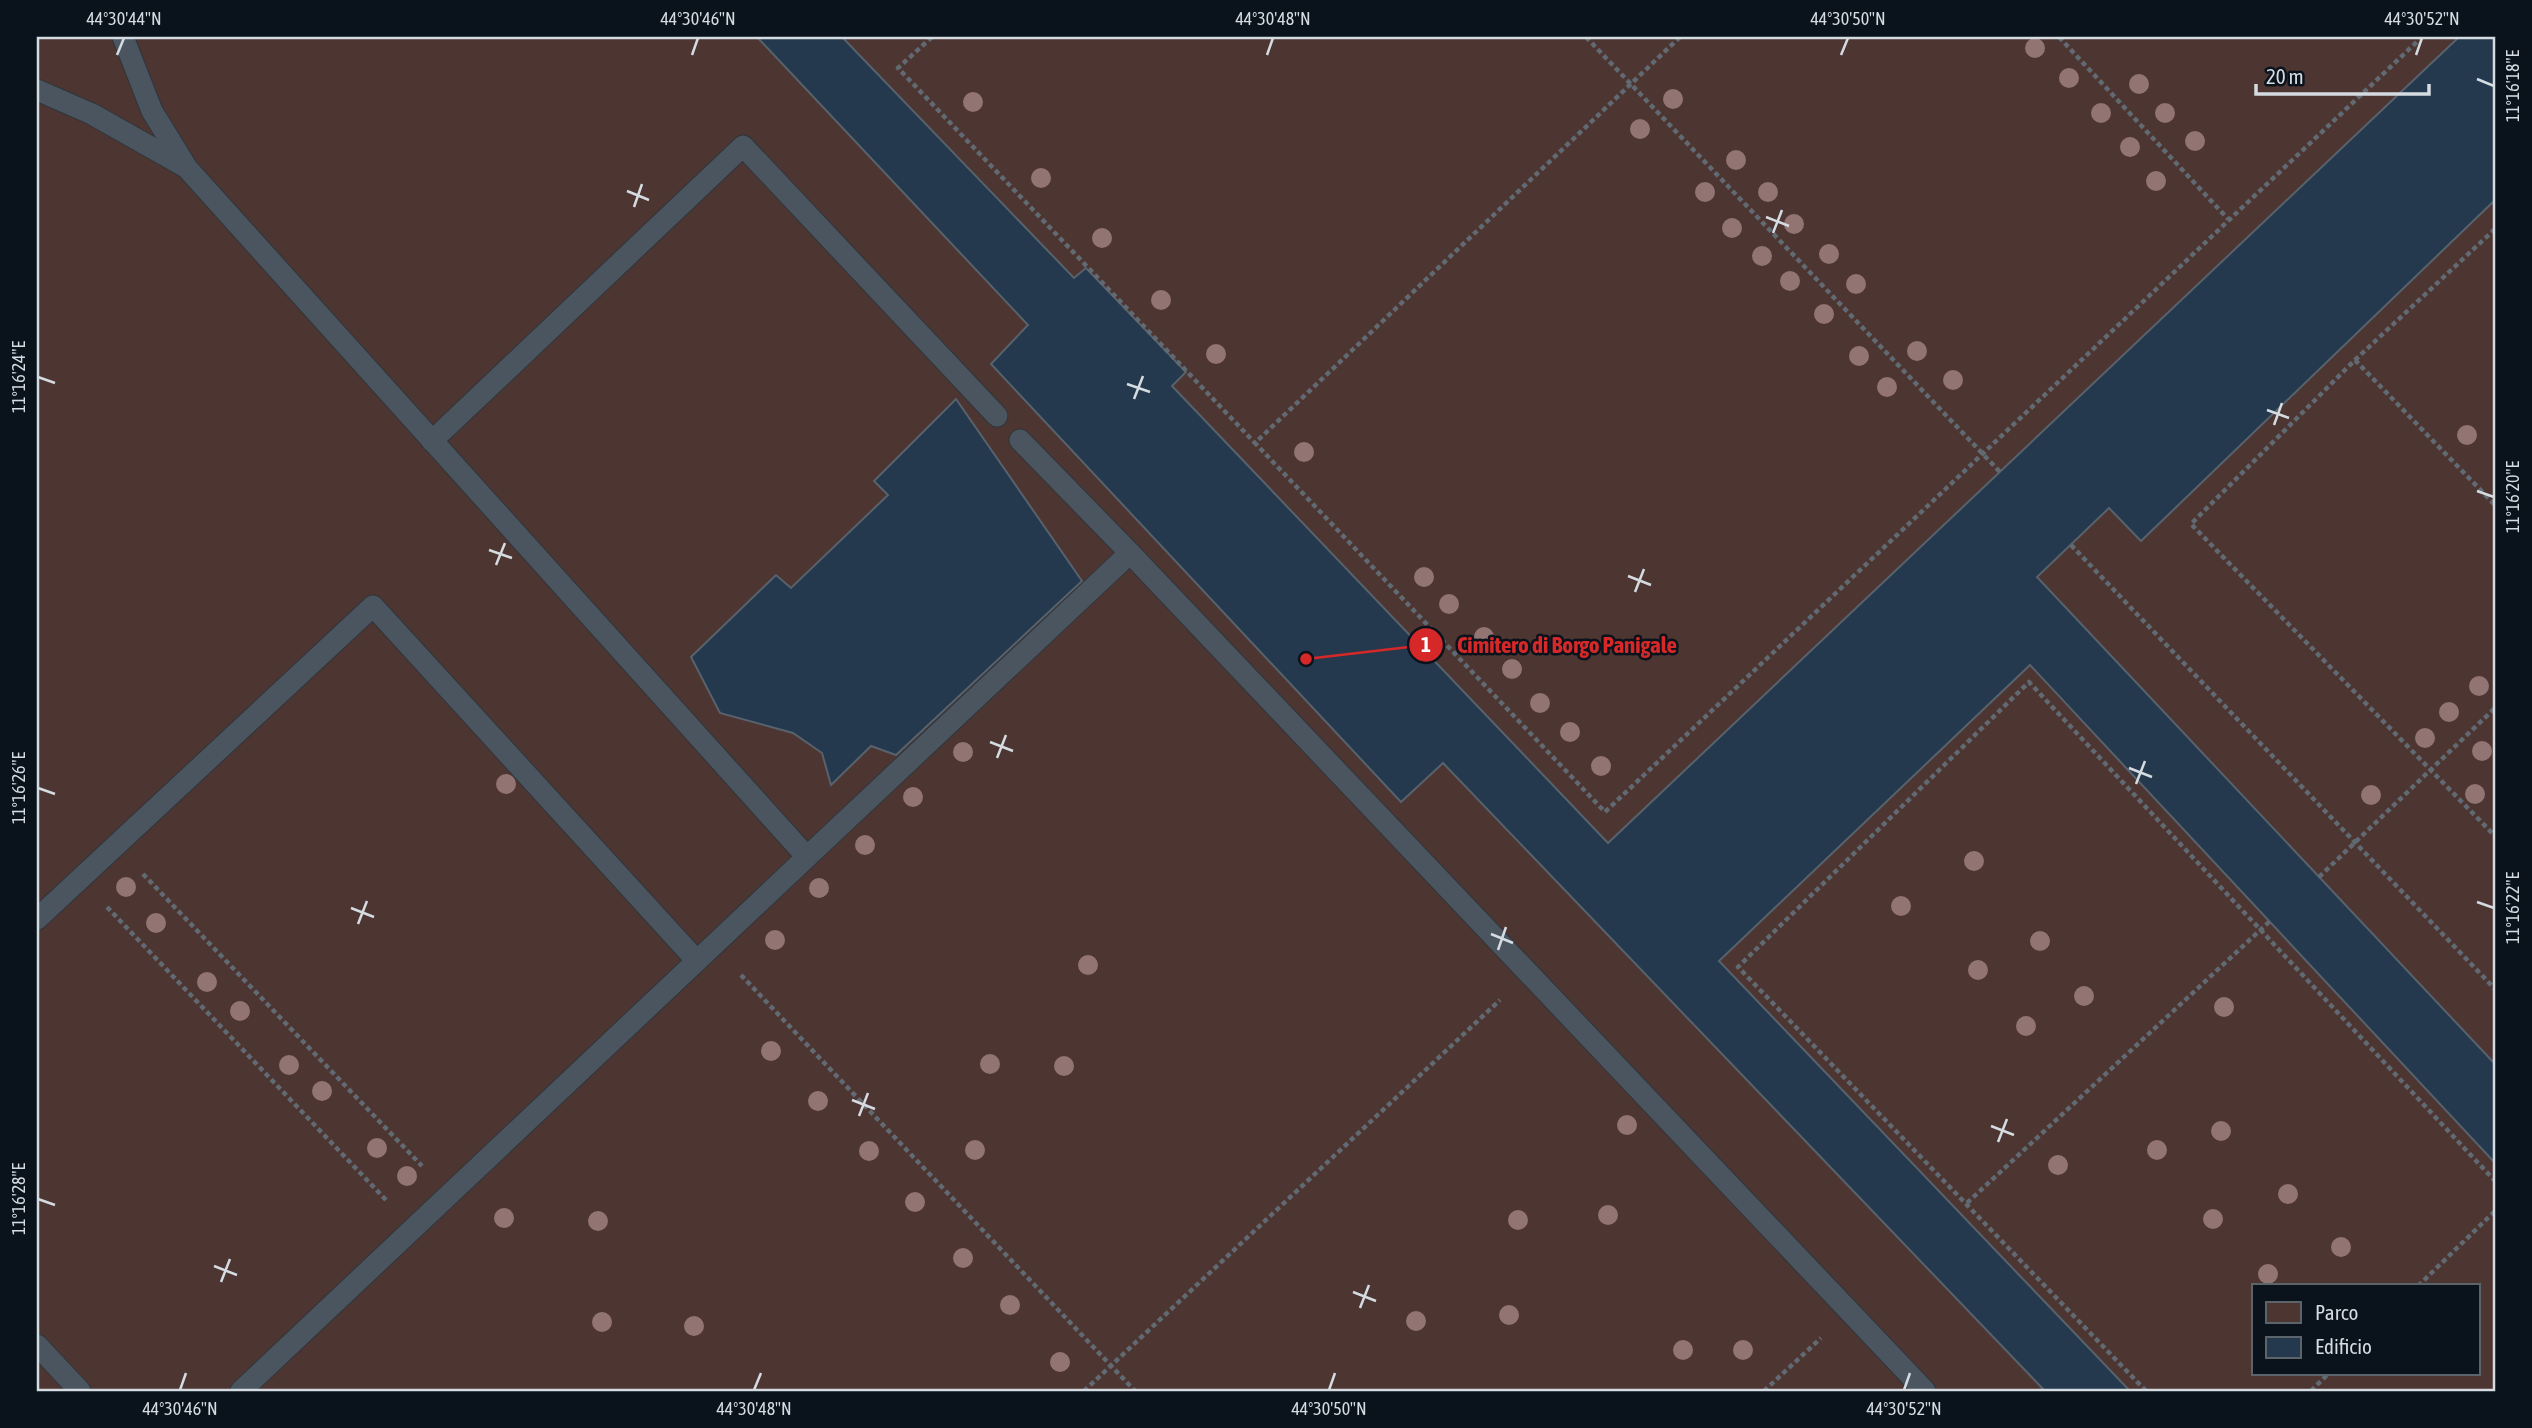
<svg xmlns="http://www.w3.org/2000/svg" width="2532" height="1428" viewBox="0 0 2532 1428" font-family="'Asap Condensed',sans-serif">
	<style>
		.green { fill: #4d3531; fill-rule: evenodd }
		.building { fill: #24394d; stroke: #57626d; stroke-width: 2 }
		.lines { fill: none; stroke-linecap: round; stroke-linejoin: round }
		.lane-casing { stroke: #30363c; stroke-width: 23 }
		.path { stroke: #616a72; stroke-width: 4.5; stroke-dasharray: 5 3.5; stroke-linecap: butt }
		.lane { stroke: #4a5560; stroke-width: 21 }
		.tree { fill: #927472 }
		.ticks { fill: none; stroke: #d4dbe1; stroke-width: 2.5 }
		.leader { fill: none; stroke: #d62828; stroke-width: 2.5 }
		.callout-dot { fill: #d62828; stroke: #0a131c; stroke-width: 2.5 }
		.mark-label { font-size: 21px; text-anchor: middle; font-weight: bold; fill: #fff }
		.callout-label { font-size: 23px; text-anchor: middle; font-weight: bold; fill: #d62828; stroke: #0a131c; stroke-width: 5; stroke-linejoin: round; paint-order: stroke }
		.neatline { fill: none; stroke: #d4dbe1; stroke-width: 2.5 }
		.ticks-label { font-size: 18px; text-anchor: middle; fill: #d4dbe1 }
	</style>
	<rect width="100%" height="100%" fill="#131d26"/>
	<path class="green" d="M37 37H2495V1391H37ZM2254 1286H2478V1374H2254Z"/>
	<g class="building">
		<path d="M757 37H842L1074 278 1086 268 1186 372 1172 386 1608 843 2459 37H2495V200L2141 541 2109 508 2037 577 2495 1064V1163L2030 665 1719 961 2130 1391H2045L1443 763 1401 802 991 364 1028 325Z"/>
		<path d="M956 399 1082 581 896 755 871 746 831 785 822 753 793 733 720 713 691 657 776 575 791 588 888 495 874 481Z"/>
	</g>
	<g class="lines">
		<g class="lane-casing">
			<g id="lane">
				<path d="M123 37 152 111 187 168 807 857 1130 553 1020 440"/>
				<path d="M37 90 92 114 184 166"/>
				<path d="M432 441 743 146 997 416"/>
				<path d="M1130 553 1925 1391"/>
				<path d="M37 919 373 606 697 961"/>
				<path d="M37 1345 80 1391"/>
				<path d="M241 1391 807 857"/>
			</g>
		</g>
		<g class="path">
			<path d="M932 37 898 68 1255 443"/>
			<path d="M1586 37 2000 472"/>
			<path d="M1680 37 1255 443 1605 812 2422 37"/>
			<path d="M2059 37 2228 219"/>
			<path d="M2495 229 2355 360 2191 524 2495 836"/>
			<path d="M2355 360 2495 505"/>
			<path d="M2071 545 2495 989"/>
			<path d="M143 874 422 1166"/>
			<path d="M2319 877 2495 708"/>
			<path d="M107 907 386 1200"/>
			<path d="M741 975 1135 1391"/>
			<path d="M1967 1203 2270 921"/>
			<path d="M2418 1286 2495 1211"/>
			<path d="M1084 1391 1500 1000"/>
			<path d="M1764 1391 1821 1338"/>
			<path d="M2146 1391 1738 967 2029 682 2495 1181"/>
			<path d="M2311 1391 2328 1374"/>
		</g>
		<use href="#lane" class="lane"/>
	</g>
	<g class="tree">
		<circle cx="2035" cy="48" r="10"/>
		<circle cx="2069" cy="78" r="10"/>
		<circle cx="2139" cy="84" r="10"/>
		<circle cx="1673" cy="99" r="10"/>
		<circle cx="973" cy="102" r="10"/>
		<circle cx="2101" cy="113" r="10"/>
		<circle cx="2165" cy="113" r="10"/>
		<circle cx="1640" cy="129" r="10"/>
		<circle cx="2195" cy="141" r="10"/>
		<circle cx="2130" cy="147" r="10"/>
		<circle cx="1736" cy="160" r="10"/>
		<circle cx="1041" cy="178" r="10"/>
		<circle cx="2156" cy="181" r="10"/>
		<circle cx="1705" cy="192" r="10"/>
		<circle cx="1768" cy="192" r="10"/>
		<circle cx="1794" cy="224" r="10"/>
		<circle cx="1732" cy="228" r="10"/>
		<circle cx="1102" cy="238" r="10"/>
		<circle cx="1829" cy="254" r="10"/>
		<circle cx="1762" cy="256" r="10"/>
		<circle cx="1790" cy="281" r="10"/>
		<circle cx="1856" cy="284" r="10"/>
		<circle cx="1161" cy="300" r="10"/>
		<circle cx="1824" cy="314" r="10"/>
		<circle cx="1917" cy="351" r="10"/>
		<circle cx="1216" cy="354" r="10"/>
		<circle cx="1859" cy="356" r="10"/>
		<circle cx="1953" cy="380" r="10"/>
		<circle cx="1887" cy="387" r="10"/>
		<circle cx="2467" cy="435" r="10"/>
		<circle cx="1304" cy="452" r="10"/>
		<circle cx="1424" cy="577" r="10"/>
		<circle cx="1449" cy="604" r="10"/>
		<circle cx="1484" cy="637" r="10"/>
		<circle cx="1512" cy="669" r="10"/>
		<circle cx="2479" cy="686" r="10"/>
		<circle cx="1540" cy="703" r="10"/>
		<circle cx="2449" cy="712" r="10"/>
		<circle cx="1570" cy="732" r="10"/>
		<circle cx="2425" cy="738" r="10"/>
		<circle cx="2482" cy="751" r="10"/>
		<circle cx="963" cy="752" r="10"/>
		<circle cx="1601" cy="766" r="10"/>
		<circle cx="506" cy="784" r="10"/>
		<circle cx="2475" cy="794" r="10"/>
		<circle cx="2371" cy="795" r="10"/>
		<circle cx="913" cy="797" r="10"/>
		<circle cx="865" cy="845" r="10"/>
		<circle cx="1974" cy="861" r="10"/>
		<circle cx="126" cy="887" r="10"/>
		<circle cx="819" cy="888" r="10"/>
		<circle cx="1901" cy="906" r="10"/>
		<circle cx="156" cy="923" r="10"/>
		<circle cx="775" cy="940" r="10"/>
		<circle cx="2040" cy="941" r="10"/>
		<circle cx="1088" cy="965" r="10"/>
		<circle cx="1978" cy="970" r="10"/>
		<circle cx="207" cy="982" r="10"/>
		<circle cx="2084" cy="996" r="10"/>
		<circle cx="2224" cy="1007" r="10"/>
		<circle cx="240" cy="1011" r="10"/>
		<circle cx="2026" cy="1026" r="10"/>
		<circle cx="771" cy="1051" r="10"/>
		<circle cx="990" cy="1064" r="10"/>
		<circle cx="289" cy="1065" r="10"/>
		<circle cx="1064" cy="1066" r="10"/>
		<circle cx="322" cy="1091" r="10"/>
		<circle cx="818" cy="1101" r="10"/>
		<circle cx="1627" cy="1125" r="10"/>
		<circle cx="2221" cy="1131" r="10"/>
		<circle cx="377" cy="1148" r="10"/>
		<circle cx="975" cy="1150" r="10"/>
		<circle cx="2157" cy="1150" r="10"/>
		<circle cx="869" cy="1151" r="10"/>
		<circle cx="2058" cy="1165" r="10"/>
		<circle cx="407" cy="1176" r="10"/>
		<circle cx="2288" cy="1194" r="10"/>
		<circle cx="915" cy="1202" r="10"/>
		<circle cx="1608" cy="1215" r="10"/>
		<circle cx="504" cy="1218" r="10"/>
		<circle cx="2213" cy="1219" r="10"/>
		<circle cx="1518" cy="1220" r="10"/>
		<circle cx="598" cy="1221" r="10"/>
		<circle cx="2341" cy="1247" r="10"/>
		<circle cx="963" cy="1258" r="10"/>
		<circle cx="2268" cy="1274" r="10"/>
		<circle cx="1010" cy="1305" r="10"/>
		<circle cx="1509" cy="1315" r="10"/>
		<circle cx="1416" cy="1321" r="10"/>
		<circle cx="602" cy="1322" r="10"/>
		<circle cx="694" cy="1326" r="10"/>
		<circle cx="1683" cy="1350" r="10"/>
		<circle cx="1743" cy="1350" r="10"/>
		<circle cx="1060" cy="1362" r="10"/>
	</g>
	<path class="ticks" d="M117 55 124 38M692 55 698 38M1267 55 1273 38M1841 55 1848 38M2416 55 2422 38M2477 79 2494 86M627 191 649 200M634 207 642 184M1766 217 1789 226M1773 233 1782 210M38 377 55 383M1127 384 1150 392M1134 399 1143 376M2267 410 2289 418M2274 425 2282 403M2477 491 2494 497M489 550 512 558M496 565 505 543M1628 576 1651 585M1635 592 1644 569M990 742 1013 751M997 758 1006 735M2129 768 2152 777M2136 784 2145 761M38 788 55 794M2477 902 2494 908M351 908 374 917M358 924 367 901M1491 934 1513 943M1498 950 1506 927M852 1100 875 1109M859 1116 868 1093M1991 1126 2014 1135M1998 1142 2007 1119M38 1199 55 1205M214 1266 237 1275M221 1282 230 1259M1353 1292 1376 1301M1360 1308 1369 1285M180 1390 186 1373M754 1390 761 1373M1329 1390 1335 1373M1904 1390 1910 1373"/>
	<path class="leader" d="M1306 659L1426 645"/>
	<g class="callout-dot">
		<circle cx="1306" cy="659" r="7"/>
		<circle cx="1426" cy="645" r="18"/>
	</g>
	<g class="mark-label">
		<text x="1426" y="652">1</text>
	</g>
	<g class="callout-label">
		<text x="1567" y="653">Cimitero di Borgo Panigale</text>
	</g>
	<rect width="2532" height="1428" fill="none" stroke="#0a131c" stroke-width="77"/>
	<rect x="2252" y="1284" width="228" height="91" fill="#0a131c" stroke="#5b636b" stroke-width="2"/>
	<rect x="2266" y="1302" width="35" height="21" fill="#4d3531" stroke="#5b636b" stroke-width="2"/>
	<text x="2315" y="1320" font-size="21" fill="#d4dbe1">Parco</text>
	<rect x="2266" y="1337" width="35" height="21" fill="#24394d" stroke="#5b636b" stroke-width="2"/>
	<text x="2315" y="1354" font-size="21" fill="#d4dbe1">Edificio</text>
	<path d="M2256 84v10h173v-10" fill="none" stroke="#d4dbe1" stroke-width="3.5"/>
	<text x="2266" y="84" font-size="21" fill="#d4dbe1" stroke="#0a131c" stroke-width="5" paint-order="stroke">20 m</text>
	<rect x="38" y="38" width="2456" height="1352" class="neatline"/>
	<g class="ticks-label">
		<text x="124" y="25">44°30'44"N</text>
		<text x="698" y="25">44°30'46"N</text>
		<text x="1273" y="25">44°30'48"N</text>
		<text x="1848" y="25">44°30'50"N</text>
		<text x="2422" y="25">44°30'52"N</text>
		<text transform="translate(2513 86) rotate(-90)" y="6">11°16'18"E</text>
		<text transform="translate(19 377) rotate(-90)" y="6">11°16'24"E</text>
		<text transform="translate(2513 497) rotate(-90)" y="6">11°16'20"E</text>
		<text transform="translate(19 788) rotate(-90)" y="6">11°16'26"E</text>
		<text transform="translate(2513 908) rotate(-90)" y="6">11°16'22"E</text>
		<text transform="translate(19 1199) rotate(-90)" y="6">11°16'28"E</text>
		<text x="180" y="1415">44°30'46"N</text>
		<text x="754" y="1415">44°30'48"N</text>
		<text x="1329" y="1415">44°30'50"N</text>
		<text x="1904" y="1415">44°30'52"N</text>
	</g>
</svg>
